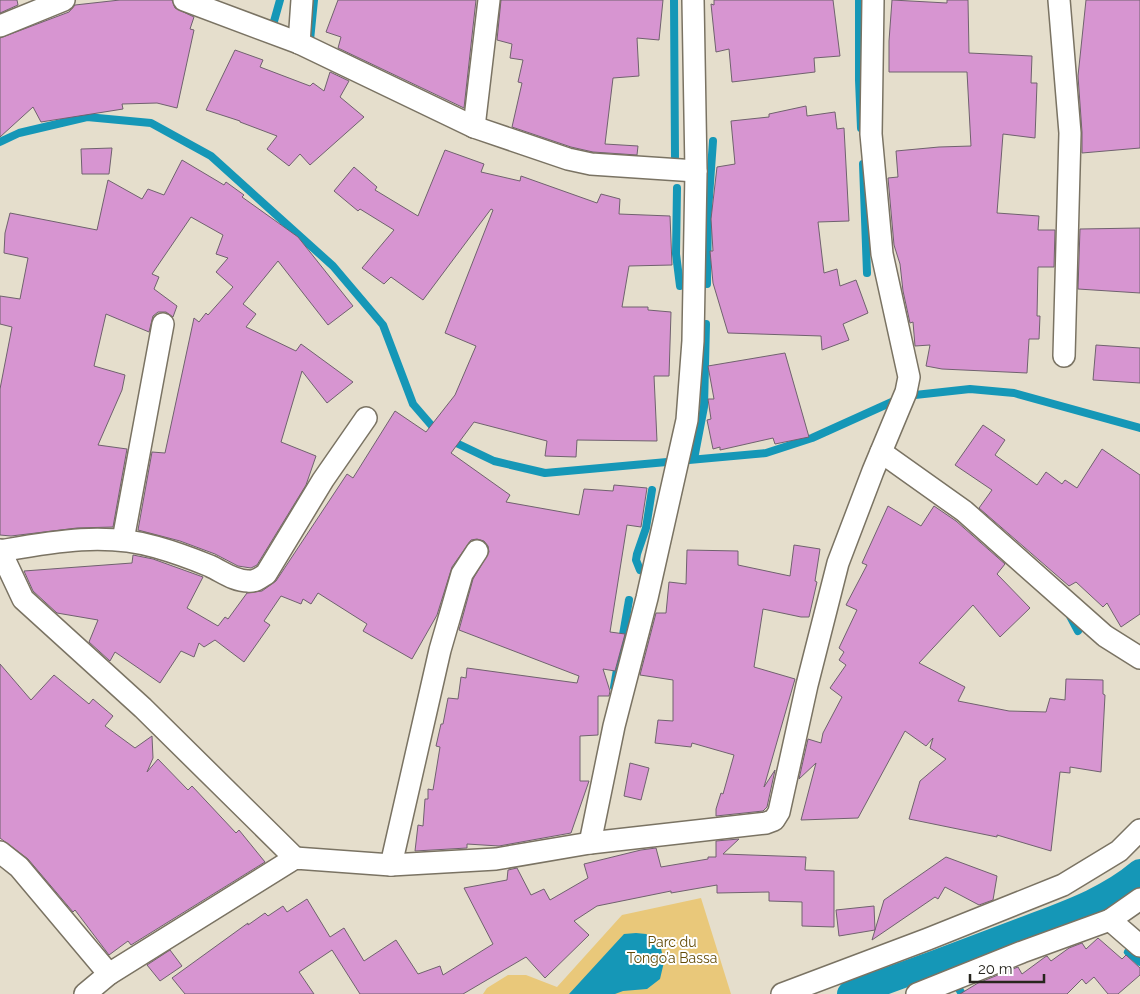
<svg xmlns="http://www.w3.org/2000/svg" width="1140" height="994" viewBox="0 0 1140 994" font-family="Raleway,sans-serif">
	<style>
		.green { fill: #e9c87a }
		.water { fill: #1597b7 }
		.lines { fill: none; stroke-linecap: round; stroke-linejoin: round }
		.stream { stroke: #1597b7; stroke-width: 8 }
		.canal { stroke: #1597b7; stroke-width: 26 }
		.building { fill: #d795d1; stroke: #70626e }
		.street-casing { stroke: #7a7363; stroke-width: 24 }
		.street { stroke: #fff; stroke-width: 21 }
		.labels { text-anchor: middle; dominant-baseline: central; stroke-width: 4; stroke-linejoin: round; paint-order: stroke }
		.park-label { font-size: 14px; fill: #644c08; stroke: #fff }
	</style>
	<rect width="100%" height="100%" fill="#e5decc"/>
	<path class="green" d="M701 898 731 994H483L487 988 508 975H526L557 987 622 915Z"/>
	<path class="water" d="M636 933 646 934 660 944 664 962 660 979 647 989 623 991 615 994H569L624 934Z"/>
	<g class="lines">
		<g class="stream">
			<path d="M674 0 675 157"/>
			<path d="M859 0V80L861 128"/>
			<path d="M271 32 280 0"/>
			<path d="M310 40 314 0"/>
			<path d="M0 142 19 133 87 117 151 123 211 156 333 266 383 325 413 404 438 433"/>
			<path d="M863 164 867 273"/>
			<path d="M677 188 676 254 680 286"/>
			<path d="M707 284 708 211 713 141"/>
			<path d="M915 395 970 389 1014 393 1140 428"/>
			<path d="M450 440 494 461 545 473 766 453 812 438 894 401"/>
			<path d="M694 459 704 407 706 324"/>
			<path d="M640 570 636 560 637 554 646 528 652 490"/>
			<path d="M1070 616 1078 631"/>
			<path d="M614 687 629 600"/>
			<path d="M1128 952 1140 962"/>
			<path d="M954 957 953 979 962 994"/>
		</g>
		<path class="canal" d="M850 994C907 974 964 953 1021 931 1062 915 1106 901 1140 872"/>
	</g>
	<g class="building">
		<path d="M0 0H17L18 5 0 13Z"/>
		<path d="M120 0H172L175 8 194 17 190 29 194 30 177 108 157 103 122 104 123 109 41 122 33 107 0 137V38L69 12 75 5Z"/>
		<path d="M338 0H476L464 108 338 48 341 37 326 32Z"/>
		<path d="M501 0H663L659 40 637 38 639 76 613 78 605 144 638 146 637 155 593 152 571 147 512 127 522 83 518 82 523 60 510 58 512 44 497 40Z"/>
		<path d="M714 0H833L840 56 814 58 815 72 732 82 729 49 716 52 711 4 714 5Z"/>
		<path d="M892 0 947 3V0H968L969 53 1032 56 1031 83H1037L1035 138 1003 134 997 213 1039 216 1038 230H1055L1054 267H1038L1037 316H1040L1039 339H1029L1027 373 942 369 926 366 930 345 915 346 913 322 910 323 903 291 900 264 894 245 888 178 898 177 896 151 939 147 971 146 967 72H889V41Z"/>
		<path d="M1086 0H1140V148L1082 153V132L1078 76Z"/>
		<path d="M235 50 263 60 260 67 310 86 313 83 324 91 330 72 349 81 340 97 364 117 310 165 300 154 289 166 267 149 277 136 240 122V121L206 110Z"/>
		<path d="M806 106 807 116 835 112 837 129 844 128 849 221 818 222 824 273 837 269 840 286 856 280 868 313 843 324 849 340 822 350 821 336 728 333 713 283 710 251H713L711 219 717 167 735 164 731 121 769 117V114Z"/>
		<path d="M112 148 109 174H82L81 149Z"/>
		<path d="M445 150 484 164 481 172 520 181 521 176 597 203 601 194 620 199 619 214 670 216 672 265 629 266 622 307H648V310L671 312 669 376H654L657 441 577 440 576 457 545 456 547 441 474 422 451 453 510 495 506 502 579 515 584 489 613 491 614 485 647 488 641 527 627 525 610 632 625 634 615 671 603 669 610 691 609 696H598V735L580 736V781H589L571 833 499 846 467 844V848L415 851 418 825 423 826 425 799H428V789L433 790 440 747 436 746 441 724H443L448 698 458 699 461 677 466 678 467 668 577 683 579 676 459 630 473 579 489 552 488 546 484 541 477 539 471 540 452 567 437 615 412 659 363 631 367 624 318 593 311 604 303 599 301 604 281 596 264 621 270 625 244 662 215 640 204 647 199 643 194 657 181 651 160 683 115 652 110 661 89 642 98 620 57 613 33 591 24 571 132 563 133 555 153 559 203 577 187 608 218 626 225 617 228 619 247 593 262 591 276 581 347 474 353 478 395 411 426 432 455 395 476 346 445 333 493 210 491 209 423 300 391 277 384 284 362 268 394 230 360 209 358 211 334 191 354 167 377 187 375 190 418 216Z"/>
		<path d="M182 160 224 185 226 182 244 195 242 197 298 237 353 306 328 325 278 261 243 304 256 314 246 327 296 351 301 344 353 382 327 403 302 371 281 442 316 456 306 485 257 565 251 568 238 566 215 554 180 541 138 530 152 452 165 453 194 318 199 322 206 313 208 315 233 287 216 272 228 258 216 254 223 235 191 217 152 274 159 277 154 289 177 306 173 317 166 312H158L153 316 149 332 106 314 94 366 125 375 122 390 98 445 127 449 113 527 77 528 11 536 0 535V389L12 327 0 324V296L20 299 28 258 4 253 5 233 10 213 97 230 108 180 142 199 148 189 164 195Z"/>
		<path d="M1140 228V293L1078 289 1080 229Z"/>
		<path d="M1096 345 1140 348V383L1093 380Z"/>
		<path d="M785 353 809 437 775 444 773 438 720 450V447L713 449 707 420 711 419 708 399H714L708 366Z"/>
		<path d="M983 425 1005 440 995 455 1037 485 1046 472 1062 484 1065 480 1077 488 1102 449 1140 475V614L1121 627 1107 603 1103 607 1076 582 1069 586 979 508 992 490 955 465Z"/>
		<path d="M888 506 921 526 934 506 956 521 1005 564 997 574 1030 608 1000 637 973 605 919 663 965 687 958 701 1009 711 1046 712 1050 698 1065 700 1066 679 1103 680V694L1105 695 1101 772 1070 767V773L1060 772 1051 851 997 835V837L909 819 920 781 946 759 930 748 933 738 926 746 905 731 858 818 801 820 816 763 799 779 808 739 821 743 823 733 842 697 830 688 846 665 839 660 844 652 839 648 857 610 846 605 867 565 862 563Z"/>
		<path d="M794 545 820 549 815 581 817 582 809 617H801L763 609 754 667 795 679 764 787 775 770 767 807 763 811 716 816V809L721 793 723 794 734 755 692 743 691 747 655 743 658 720 673 721V680L640 675 656 613H666L669 582 686 584 687 550 738 551V565L790 576Z"/>
		<path d="M0 664 31 700 54 675 89 704 93 699 113 716 105 726 135 748 152 736 153 758 147 772 158 759 188 790 192 786 236 833 239 830 265 862 131 945 128 941 109 955 75 910 73 912 28 859 0 838Z"/>
		<path d="M630 763 649 768 641 800 624 796Z"/>
		<path d="M739 839 723 854 806 857 805 870 834 871V927L802 926V902L769 901V892L717 893V885L671 893V891L597 906 574 921 589 935 545 978 526 957 463 994H360L332 950 299 972 314 994H185L172 978 248 923V925L265 913 268 916 283 906 287 912 307 899 330 937 344 928 364 961 396 940 418 974 440 966 443 975 493 944 464 888 507 880 508 870 517 868 531 895 544 889 550 900 588 878 584 864 641 850 656 848 661 867 708 859V857H716V841Z"/>
		<path d="M946 857 997 876 993 900 979 905 945 887 938 899 935 897 872 940 875 930 839 936 836 910 874 906 875 930 884 900Z"/>
		<path d="M1098 938 1122 959 1126 955 1140 968V975L1118 994H1108L1094 977 1086 984 1082 979 1067 994H960L978 983 1018 967 1022 974 1045 957 1047 956 1051 961 1069 948 1082 943 1086 949Z"/>
		<path d="M170 950 182 966 160 981 147 965Z"/>
	</g>
	<g class="lines">
		<g class="street-casing">
			<g id="street">
				<path d="M184 0 299 43 474 127 568 159 591 164 696 171"/>
				<path d="M1059 0 1070 133 1064 356"/>
				<path d="M0 26 64 0"/>
				<path d="M299 43 302 0"/>
				<path d="M474 127 489 0"/>
				<path d="M881 452 964 511 1105 636 1140 658"/>
				<path d="M123 540 163 324"/>
				<path d="M0 550 23 599 143 708 295 858"/>
				<path d="M0 551C52 542 104 532 156 547 174 552 193 559 210 566 223 572 234 581 248 581 255 582 260 578 266 574L323 480 366 418"/>
				<path d="M590 843 614 726 647 598 687 420 693 341 696 171 693 0"/>
				<path d="M0 852 19 867 109 974"/>
				<path d="M391 865 440 650 462 574 477 551"/>
				<path d="M1140 899 1110 920 1140 946"/>
				<path d="M85 994 109 974 295 858 391 865 496 859 590 843 766 823 774 820 779 812 807 685 838 563 873 471 906 392 909 377 882 254 871 134 873 0"/>
				<path d="M782 994 928 939 1063 885 1119 851 1140 830"/>
				<path d="M917 994 1022 952 1110 920"/>
			</g>
		</g>
		<use href="#street" class="street"/>
	</g>
	<g class="labels">
		<g class="park-label">
			<text x="672" y="942">Parc du<tspan x="672" dy="16">Tongo’a Bassa</tspan></text>
		</g>
	</g>
	<path d="M970 974v8h74v-8" fill="none" stroke="#27251e" stroke-width="2.5"/>
	<text x="978" y="974" font-size="15" fill="#27251e" stroke="#ffffff" stroke-width="4" paint-order="stroke">20 m</text>
</svg>
